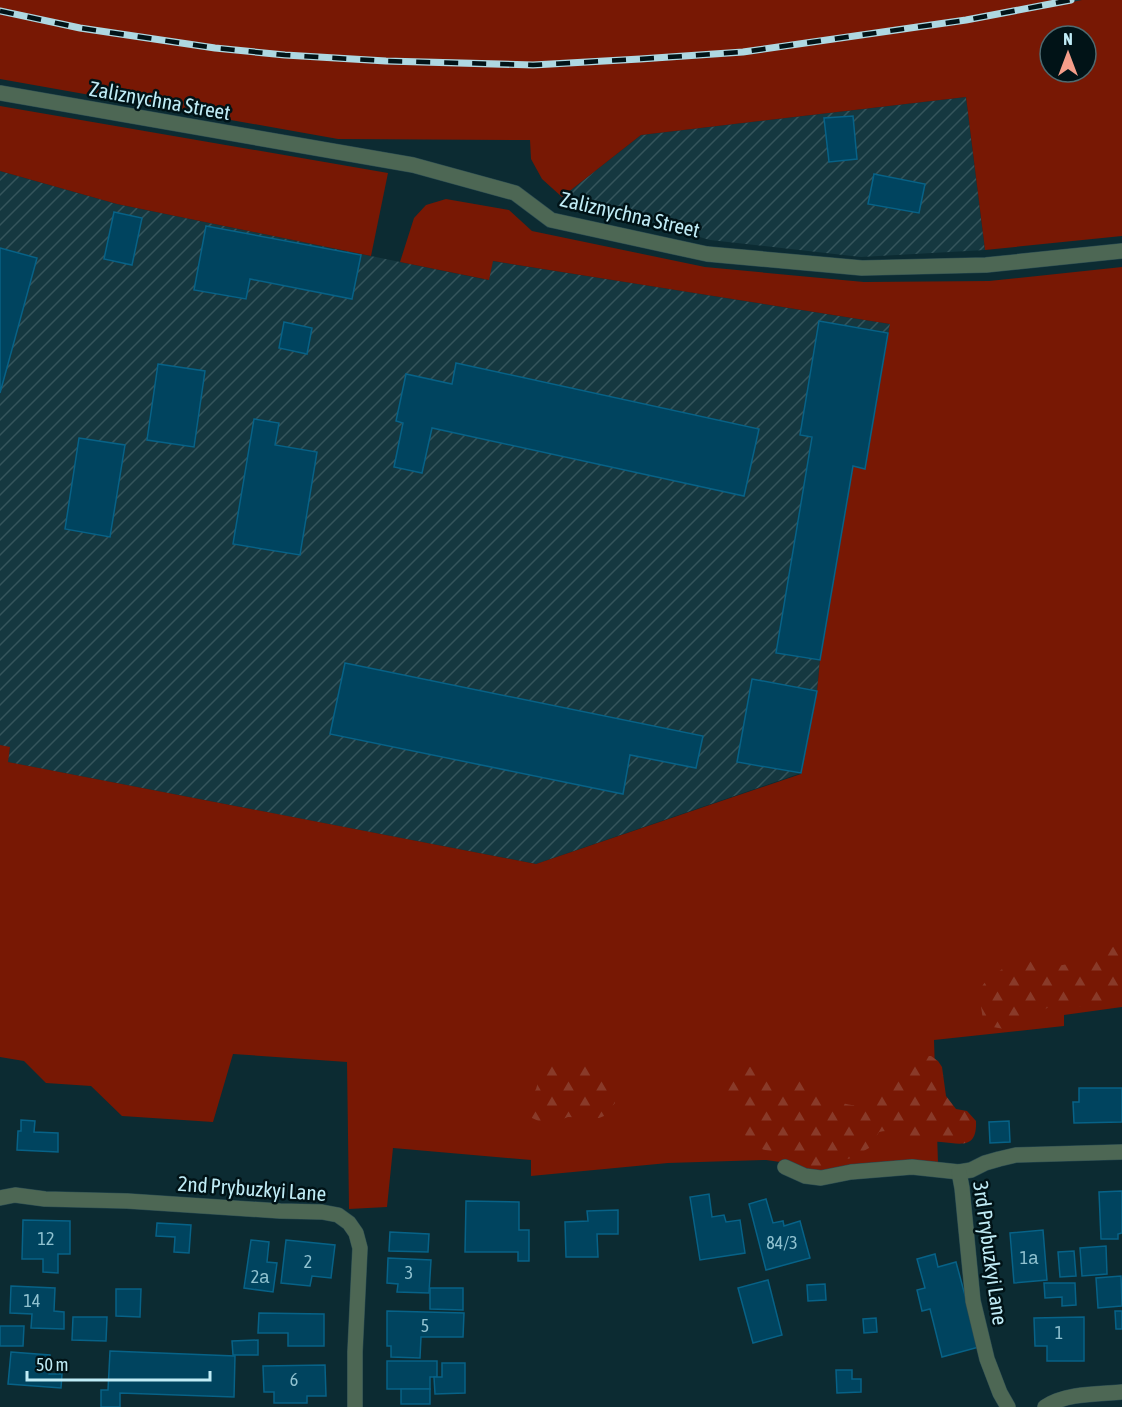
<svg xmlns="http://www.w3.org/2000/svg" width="1122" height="1407" viewBox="0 0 1122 1407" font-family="'Asap Condensed',sans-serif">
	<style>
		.built { fill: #153840 }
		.industrial { fill: url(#industrial-furrows) }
		.grass { fill: #781804; fill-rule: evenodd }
		.forest { fill: url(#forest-firs) }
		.building { fill: #00445f; stroke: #076287; stroke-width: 1.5 }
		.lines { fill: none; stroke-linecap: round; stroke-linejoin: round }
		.minor-casing { stroke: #294a51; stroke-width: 16 }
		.minor { stroke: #4d6754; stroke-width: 15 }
		.rail-casing { stroke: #aed8e2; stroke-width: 7 }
		.rail { stroke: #011317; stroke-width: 4.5; stroke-dasharray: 14; stroke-linecap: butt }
		.labels { text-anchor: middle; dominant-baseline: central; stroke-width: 5; stroke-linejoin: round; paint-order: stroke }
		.number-label { font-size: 18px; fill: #90c2d0 }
		.street-label { font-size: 21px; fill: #c0ecf6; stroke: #011317 }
	</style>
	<defs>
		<pattern id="industrial-furrows" width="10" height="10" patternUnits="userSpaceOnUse" patternTransform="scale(1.5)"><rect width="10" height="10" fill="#153840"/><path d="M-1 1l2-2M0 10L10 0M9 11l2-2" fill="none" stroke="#35555c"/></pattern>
		<pattern id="forest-firs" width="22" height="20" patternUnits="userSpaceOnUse" patternTransform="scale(1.5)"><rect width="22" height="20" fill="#781804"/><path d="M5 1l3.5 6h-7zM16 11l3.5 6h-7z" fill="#893a29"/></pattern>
	</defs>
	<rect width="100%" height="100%" fill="#0c2b32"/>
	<path class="built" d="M1059 0H1082L1030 11 950 24 744 55 641 62 533 66 387 63 285 57 215 50 80 30 0 13V9L80 26 215 46 285 54 387 59 532 63 641 58 742 50 948 20 1028 7Z"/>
	<g class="industrial">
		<path d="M966 97 985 250 861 257 710 240 562 197 641 135Z"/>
		<path d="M0 171 117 204 488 280 492 261 890 324 865 469 853 467 820 660 817 691 801 773 536 864 7 762 10 748 0 745Z"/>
	</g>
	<g class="grass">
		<path d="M0 0H1059L1028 7 948 20 742 50 641 58 532 63 387 59 285 54 215 46 80 26 0 9Z"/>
		<path d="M1082 0H1122V236L985 250 966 97 641 135 562 197 542 179 531 159 530 140 338 139 0 79V13L80 30 215 50 285 57 387 63 533 66 641 62 744 55 950 24 1030 11ZM1050 36H1086V72H1050Z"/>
		<path d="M0 106 388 173 371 256 117 204 0 171Z"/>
		<path d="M446 199 509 210 532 231 705 267 864 282 989 281 1122 267V1007L1064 1015V1026L934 1040 938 1163 816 1174 787 1163 766 1160 668 1163 531 1176V1160L393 1148 387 1207 349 1209 347 1062 233 1054 213 1122 122 1116 91 1086 46 1083 24 1061 0 1057V745L10 747 8 762 536 864 801 774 817 691 820 660 853 466 865 468 890 324 493 261 489 280 400 262 414 218 426 205Z"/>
	</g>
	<g class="forest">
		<path d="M1122 943V1001H1119L1085 1007 1057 1005 1047 1008 1017 1027 1004 1029 993 1027 983 1020C982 1010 978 996 982 987 985 979 1010 963 1019 961 1031 959 1044 967 1056 966 1077 964 1103 951 1122 943Z"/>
		<path d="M913 1056H931L938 1061 942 1067 946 1096 956 1109 967 1111 976 1121C977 1149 962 1144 941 1142 933 1141 924 1141 917 1139 904 1136 892 1128 879 1132L869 1148 851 1158 818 1167H809L770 1151 757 1148 749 1142 744 1133 742 1123 739 1115 718 1096V1085C729 1074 747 1062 763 1068 767 1070 770 1074 775 1076 784 1079 797 1078 806 1083 824 1092 842 1110 864 1104 873 1101 878 1091 884 1084 888 1080 893 1076 897 1072 903 1067 906 1060 913 1056Z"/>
		<path d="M592 1063C608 1069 614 1087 615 1103L604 1116 599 1118 568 1117 552 1123H543L532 1118 528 1111 529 1101 536 1089 541 1073 552 1065 571 1066Z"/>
	</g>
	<g class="building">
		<path d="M853 116 857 159 829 162 824 118Z"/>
		<path d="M874 174 925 184 919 213 868 204Z"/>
		<path d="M114 212 142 218 132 265 104 259Z"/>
		<path d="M206 226 361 255 352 299 250 279 246 299 194 290Z"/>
		<path d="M0 248 37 258 0 393Z"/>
		<path d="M819 321 888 333 865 469 853 466 820 660 776 653 812 437 800 435Z"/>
		<path d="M284 322 312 328 307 354 279 348Z"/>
		<path d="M456 363 759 429 744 496 432 428 422 473 394 467 403 423 396 421 406 374 452 384Z"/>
		<path d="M158 364 205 371 194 447 147 440Z"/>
		<path d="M254 419 279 423 275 445 317 452 300 555 233 544Z"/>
		<path d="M79 438 125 445 110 537 65 529Z"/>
		<path d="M345 663 703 736 696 768 630 755 623 794 330 734Z"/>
		<path d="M752 679 817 691 801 773 737 762Z"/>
		<path d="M1079 1088H1122V1122L1074 1123 1073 1102H1079Z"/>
		<path d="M21 1120 35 1121 34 1132 58 1133V1152L17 1150 18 1131H21Z"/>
		<path d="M1009 1121 1010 1142 990 1143 989 1122Z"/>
		<path d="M1122 1191V1233L1118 1234V1239H1101L1099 1192Z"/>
		<path d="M709 1194 712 1217 724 1215 726 1222 740 1220 745 1253 700 1260 690 1197Z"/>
		<path d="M766 1199 773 1223 783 1221 784 1226 800 1221 810 1258 766 1270 749 1204Z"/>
		<path d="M466 1201 519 1202V1230H529V1261H518V1252H465Z"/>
		<path d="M618 1210V1234H597L598 1257H566L565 1222 588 1221 587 1211Z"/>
		<path d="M23 1220 70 1221V1254H58V1273L43 1272V1259H22Z"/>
		<path d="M157 1223 191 1225 189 1253 174 1252 175 1237 156 1236Z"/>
		<path d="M1043 1230 1047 1280 1014 1283 1010 1233Z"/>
		<path d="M390 1232 429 1234 428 1252 389 1251Z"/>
		<path d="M251 1240 269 1242 267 1262 277 1263 273 1292 244 1288Z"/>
		<path d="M286 1240 335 1245 331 1278 312 1276 310 1286 281 1283Z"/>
		<path d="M1106 1246 1107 1274 1082 1276 1080 1248Z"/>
		<path d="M1074 1251 1076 1276 1060 1277 1058 1252Z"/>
		<path d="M935 1254 938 1267 956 1262 979 1347 942 1357 930 1309 922 1311 917 1290 925 1288 917 1259Z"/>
		<path d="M388 1258 431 1260 429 1293 397 1292 398 1284 387 1283Z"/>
		<path d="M1121 1276 1122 1306 1098 1308 1096 1278Z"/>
		<path d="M768 1280 782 1335 753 1343 738 1288Z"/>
		<path d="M1044 1283H1075L1076 1305 1062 1306V1297L1045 1298Z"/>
		<path d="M825 1284 826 1300 808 1301 807 1285Z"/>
		<path d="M11 1286 55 1288 54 1311 64 1312V1329L31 1328 32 1314 10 1313Z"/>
		<path d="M430 1288H463V1310L430 1309Z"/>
		<path d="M116 1289H141L140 1317 116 1316Z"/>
		<path d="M387 1311 464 1313 463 1337H421L420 1358 391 1357V1346H387Z"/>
		<path d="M1115 1311H1122V1329H1116Z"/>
		<path d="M259 1313 324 1314V1346H288V1333H258Z"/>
		<path d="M73 1317H107L106 1341 72 1340Z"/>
		<path d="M1084 1317V1361H1047V1346H1035L1034 1318Z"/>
		<path d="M876 1318 877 1332 864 1333 863 1319Z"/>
		<path d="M0 1326H24L23 1346H0Z"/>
		<path d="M258 1340V1355H233L232 1341Z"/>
		<path d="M110 1351 235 1356 234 1397 120 1393V1407H101V1390H108Z"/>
		<path d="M11 1352 50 1355 49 1374H62L61 1388 8 1384Z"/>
		<path d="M387 1361H437V1377H430V1389H387Z"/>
		<path d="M442 1363H465V1393L435 1394 434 1377H442Z"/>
		<path d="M325 1365 326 1396H307V1403H274V1392H264L263 1366Z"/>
		<path d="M836 1370H852V1379H861V1392L837 1393Z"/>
		<rect x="401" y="1389" width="29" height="15"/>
	</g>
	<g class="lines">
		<g class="minor-casing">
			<g id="minor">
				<path d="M0 93 413 165 515 193 551 220 707 254 862 268 986 265 1122 251"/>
				<path d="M785 1167 805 1176 821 1178 851 1172 912 1167 959 1172 971 1170 985 1163 999 1159 1016 1155 1122 1152"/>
				<path d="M959 1172 962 1188 973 1301 987 1359 1000 1393 1008 1407"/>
				<path d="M0 1198 15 1195 45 1199 127 1201 280 1211 322 1212 338 1215 349 1223 356 1233 360 1248 355 1352V1407"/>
				<path d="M1045 1407C1065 1393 1099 1394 1122 1392"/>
			</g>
		</g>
		<use href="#minor" class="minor"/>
		<g class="rail-casing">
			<path id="rail" d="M0 11 80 28 215 48 285 55 386 61 533 65 640 59 743 52 966 20 1071 0"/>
		</g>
		<use href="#rail" class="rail"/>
	</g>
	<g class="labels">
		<g class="number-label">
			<text x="46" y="1238">12</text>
			<text x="782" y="1242">84/3</text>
			<text x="1029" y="1257">1а</text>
			<text x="308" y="1261">2</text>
			<text x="409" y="1272">3</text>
			<text x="260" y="1276">2а</text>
			<text x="32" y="1300">14</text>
			<text x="425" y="1325">5</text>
			<text x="1059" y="1332">1</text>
			<text x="294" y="1379">6</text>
		</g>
		<g class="street-label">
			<text transform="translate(160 100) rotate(10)">Zaliznychna Street</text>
			<text transform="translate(630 214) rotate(13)">Zaliznychna Street</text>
			<text transform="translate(252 1188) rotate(4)">2nd Prybuzkyi Lane</text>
			<text transform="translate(991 1253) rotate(82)">3rd Prybuzkyi Lane</text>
		</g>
	</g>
	<g transform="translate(1068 54)"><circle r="28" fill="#011317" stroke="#4d6a70" stroke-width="1.5"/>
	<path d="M0-4.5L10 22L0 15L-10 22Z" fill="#f49e8a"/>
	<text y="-9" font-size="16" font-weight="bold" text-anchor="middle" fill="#c0ecf6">N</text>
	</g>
	<path d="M27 1371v9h183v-9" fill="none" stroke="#c0ecf6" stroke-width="3"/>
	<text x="36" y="1371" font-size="18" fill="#c0ecf6" stroke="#011317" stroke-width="4.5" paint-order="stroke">50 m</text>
</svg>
